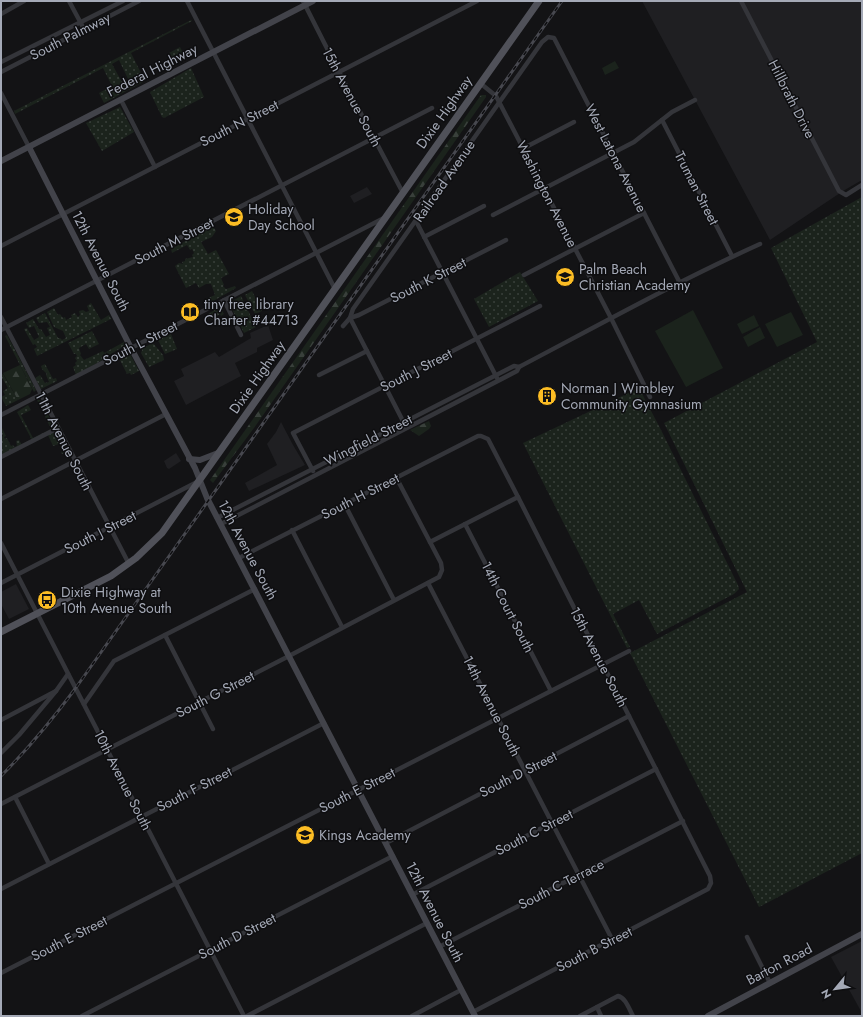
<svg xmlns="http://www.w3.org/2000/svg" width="863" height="1017" viewBox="0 0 863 1017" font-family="Jost,sans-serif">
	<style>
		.built { fill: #1f1f22 }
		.grass { fill: url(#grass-dots); fill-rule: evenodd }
		.forest { fill: url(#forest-firs) }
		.pitch { fill: #1b231c }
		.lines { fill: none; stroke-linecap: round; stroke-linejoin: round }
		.street { stroke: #34353a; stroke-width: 4.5 }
		.secondary { stroke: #42434a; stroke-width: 6 }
		.primary { stroke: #505159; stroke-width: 7 }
		.rail-casing { stroke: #47484f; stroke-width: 3 }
		.rail { stroke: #0e0e10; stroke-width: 1.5; stroke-dasharray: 4.5; stroke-linecap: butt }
		.labels { text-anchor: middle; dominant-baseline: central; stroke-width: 3; stroke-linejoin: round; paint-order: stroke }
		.street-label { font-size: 14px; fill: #a4a9b6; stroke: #0e0e10 }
		.poi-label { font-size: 14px; fill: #a4a9b6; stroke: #0e0e10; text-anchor: start }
	</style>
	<defs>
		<pattern id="grass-dots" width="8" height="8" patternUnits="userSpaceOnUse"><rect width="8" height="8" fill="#1b231c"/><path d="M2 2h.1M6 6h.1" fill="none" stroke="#39403b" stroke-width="1.8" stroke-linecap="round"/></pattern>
		<pattern id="forest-firs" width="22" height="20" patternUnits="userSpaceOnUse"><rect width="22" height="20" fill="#1b231c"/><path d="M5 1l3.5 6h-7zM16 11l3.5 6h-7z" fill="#39403b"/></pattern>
	</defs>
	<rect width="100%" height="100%" fill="#131315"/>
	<g class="built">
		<path d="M642 1H862V180L843 191 770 240Z"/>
		<path d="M367 187 372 194 354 203 350 196Z"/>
		<path d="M268 325 273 340 257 348V352L235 363 241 376 186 405 174 381 184 376 181 369 215 352 219 357 251 338 250 333Z"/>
		<path d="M281 422 293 445 305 465 249 491 245 483 277 465 267 444 276 432Z"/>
		<path d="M176 453 181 461 169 469 167 468 164 461Z"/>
		<path d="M16 584 29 609 9 619 1 604V592Z"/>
		<path d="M862 941V1013L831 957Z"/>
	</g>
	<g class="grass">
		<path d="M191 20 192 21 131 53 145 81 104 103 99 93 112 86 103 68 15 114 14 111ZM119 60 129 81 123 84 112 64Z"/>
		<path d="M180 47 185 57 174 63 169 53Z"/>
		<path d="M191 68 204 97 164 118 162 117 150 92Z"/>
		<path d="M120 107 134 132 102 151 86 123Z"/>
		<path d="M862 197V853L759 907 630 653 747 592 664 423 817 342 771 248Z"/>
		<path d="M213 226 216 231 212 237 201 242 208 254 216 250 229 274 221 278 224 285 223 286 226 289 235 286 236 288 208 304 206 299 215 295 211 284H206L199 288 196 283 186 288 175 266 179 263 183 264 182 262 185 261V259L193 257 192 255 194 253 192 249 190 250 187 245 172 253 171 249Z"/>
		<path d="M520 272 538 301 489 327 474 299Z"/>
		<path d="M252 291 262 311 255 314 245 295Z"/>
		<path d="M241 296 256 327 244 333 229 303Z"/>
		<path d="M91 303 101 320 109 315 111 319 37 356 34 349 37 347 35 344 33 345 24 329 27 328 34 340 39 337 34 326 29 328 26 323 33 319 39 329H41L46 337 50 335 47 328 50 327 47 322 39 323 36 318 45 313 58 338H60L62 340 66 338 63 331 54 327 47 312 54 308 58 315 60 314 63 318 65 317 66 320 72 317 71 315 75 313 78 317 80 315 79 311 83 310 86 312 89 311 87 306Z"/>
		<path d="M220 307 224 314 221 316 220 314 212 320 210 318 208 319 206 315Z"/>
		<path d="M92 331 99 344 89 349 86 344 79 348 81 354 80 355 84 360 103 351 104 353 124 342 126 345 109 355 106 352 104 359 76 375 73 367 76 365 75 363 77 361 75 358 77 356 76 354H74L68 343Z"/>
		<path d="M171 334 177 349 165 354 158 340Z"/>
		<path d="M7 335 36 390 34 392 5 336Z"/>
		<path d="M153 343 163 355 164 360 149 367 141 353 143 348Z"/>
		<path d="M130 354 139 371 131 375 130 373 127 374 120 360Z"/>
		<path d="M45 364 53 379 56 378 57 381 41 389 35 378 40 375 45 383 49 382 46 375 47 374 42 369 41 366Z"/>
		<path d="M3 374 18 400 6 406 1 397 5 395 3 391 8 388 1 376V375Z"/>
		<path d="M639 388 659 426 738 585 739 589 734 594 657 634 639 600 613 614 630 647 627 648 523 443Z"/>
		<path d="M37 400H40L42 403 67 452 62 454 61 452 64 450H62L59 444 53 446 48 435 1 458V437L3 436 1 431V426L6 436 4 437 5 439 7 438 11 446 13 445 14 447 17 446 16 441 19 440 22 445 32 440 17 412 28 405 31 410 21 415 33 438 51 429Z"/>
	</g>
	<g class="forest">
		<path d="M481 95H486V97L254 428 213 483 210 480Z"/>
		<path d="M20 365 32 389 30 394 18 400 3 373Z"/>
		<path d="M429 421 431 426 429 429 419 436 410 430Z"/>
	</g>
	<g class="pitch">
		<path d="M615 61 619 68 605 75 602 68Z"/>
		<path d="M693 310 723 368 686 387 655 331Z"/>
		<path d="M791 312 803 335 777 347 765 324Z"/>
		<path d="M754 315 759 326 742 334 737 324Z"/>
		<path d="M760 327 765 338 748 347 743 337Z"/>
	</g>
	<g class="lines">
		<g class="street">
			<path d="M69 1 84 29"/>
			<path d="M187 1 335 289"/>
			<path d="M303 1 339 72 403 193"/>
			<path d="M741 1 839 191 846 195 862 185"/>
			<path d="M1 14 24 1"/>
			<path d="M1 62 123 1"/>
			<path d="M1 72 139 1"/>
			<path d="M480 83 496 96 611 318 650 397"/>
			<path d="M1 93 29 147"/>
			<path d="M121 100 155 167"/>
			<path d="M662 120 732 256"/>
			<path d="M524 148 574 122"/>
			<path d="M493 215 634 142 672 112 695 100"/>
			<path d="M416 221 497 378"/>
			<path d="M424 237 484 206"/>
			<path d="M1 246 477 1"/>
			<path d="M524 275 644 213"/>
			<path d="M224 300 241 335"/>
			<path d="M1 317 129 564"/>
			<path d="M343 326 350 318 353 309 542 42 548 37 554 38 680 283"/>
			<path d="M1 330 432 108"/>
			<path d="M319 375 367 351"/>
			<path d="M1 415 384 218"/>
			<path d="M405 425 350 318 359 315 506 240"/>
			<path d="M1 457 54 430"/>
			<path d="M313 471 293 433 540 306"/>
			<path d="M1 499 166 414"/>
			<path d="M344 503 394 600"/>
			<path d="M217 518 514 366 519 367"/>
			<path d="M221 524 517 371 519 367C599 325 678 281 760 244"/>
			<path d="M465 524 551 691"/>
			<path d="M292 530 342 627"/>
			<path d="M430 542 518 497"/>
			<path d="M1 543 244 1016"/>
			<path d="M239 558 478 436H481L488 439 518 497 710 876 711 883 708 889 473 1012"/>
			<path d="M1 583 197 482"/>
			<path d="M428 583 612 939"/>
			<path d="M165 635 213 729"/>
			<path d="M84 704 114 661 255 589"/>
			<path d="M1 720 56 691 68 674"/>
			<path d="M1 753 19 735 56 691"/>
			<path d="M15 797 49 864"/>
			<path d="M1 804 289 656 439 577 442 570 441 563 396 477"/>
			<path d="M386 843 629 716"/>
			<path d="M1 889 324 723"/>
			<path d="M412 895 656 769"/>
			<path d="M747 937 770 983"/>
			<path d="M439 947 683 821"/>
			<path d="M1 973 629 651"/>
			<path d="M597 1007 601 1016"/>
			<path d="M82 1016 393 856"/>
			<path d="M247 1016 427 923"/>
			<path d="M412 1016 461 990"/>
			<path d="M580 1016 618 996C626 998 629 1009 633 1016"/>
		</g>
		<g class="secondary">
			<path d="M29 147 131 348 195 468 207 498 475 1016"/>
			<path d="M1 161 313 1"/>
			<path d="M189 459 200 460 218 453"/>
			<path d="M708 1016 862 934"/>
		</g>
		<path class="primary" d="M1 632 111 576 136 558 162 533 539 1"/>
		<g class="rail-casing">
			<path id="rail" d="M1 776C28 749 52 720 75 689L562 1"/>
		</g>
		<use href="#rail" class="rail"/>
	</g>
	<defs>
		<g id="school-disc" transform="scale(1)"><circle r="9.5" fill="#fcbd24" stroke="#0e0e10"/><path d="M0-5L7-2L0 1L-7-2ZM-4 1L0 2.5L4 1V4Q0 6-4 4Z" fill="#111"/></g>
		<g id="library-disc" transform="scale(1)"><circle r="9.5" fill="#fcbd24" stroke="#0e0e10"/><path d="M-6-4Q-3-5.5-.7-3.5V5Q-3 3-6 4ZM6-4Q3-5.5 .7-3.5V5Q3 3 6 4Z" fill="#111"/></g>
		<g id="building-disc" transform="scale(1)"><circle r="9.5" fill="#fcbd24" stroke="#0e0e10"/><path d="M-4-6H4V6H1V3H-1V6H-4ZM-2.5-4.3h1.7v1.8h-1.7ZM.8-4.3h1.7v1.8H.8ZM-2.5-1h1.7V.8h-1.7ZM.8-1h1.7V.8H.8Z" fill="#111"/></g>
		<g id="bus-disc" transform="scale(1)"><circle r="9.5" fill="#fcbd24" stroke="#0e0e10"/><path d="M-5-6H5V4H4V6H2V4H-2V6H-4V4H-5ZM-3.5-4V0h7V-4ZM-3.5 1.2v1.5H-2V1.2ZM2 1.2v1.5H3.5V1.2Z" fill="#111"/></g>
	</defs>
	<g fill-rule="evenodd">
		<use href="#school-disc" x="234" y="217"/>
		<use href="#school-disc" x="565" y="277"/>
		<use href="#library-disc" x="190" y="312"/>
		<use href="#building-disc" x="547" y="396"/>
		<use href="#bus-disc" x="47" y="600"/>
		<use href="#school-disc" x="305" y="835"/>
	</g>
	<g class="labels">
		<g class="street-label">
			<text transform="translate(70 36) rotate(-27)">South Palmway</text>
			<text transform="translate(152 70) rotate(-27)">Federal Highway</text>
			<text transform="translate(352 97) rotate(62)">15th Avenue South</text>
			<text transform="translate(792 99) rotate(63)">Hillbrath Drive</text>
			<text transform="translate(444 112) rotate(-55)">Dixie Highway</text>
			<text transform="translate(239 123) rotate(-27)">South N Street</text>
			<text transform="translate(616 158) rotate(63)">West Latona Avenue</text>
			<text transform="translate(444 181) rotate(-55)">Railroad Avenue</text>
			<text transform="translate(697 188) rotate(63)">Truman Street</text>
			<text transform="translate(547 194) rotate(63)">Washington Avenue</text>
			<text transform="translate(174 241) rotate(-27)">South M Street</text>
			<text transform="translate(101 261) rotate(63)">12th Avenue South</text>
			<text transform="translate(428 280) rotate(-27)">South K Street</text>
			<text transform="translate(140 343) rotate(-27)">South L Street</text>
			<text transform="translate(416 370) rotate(-27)">South J Street</text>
			<text transform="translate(257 377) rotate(-55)">Dixie Highway</text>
			<text transform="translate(368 440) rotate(-27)">Wingfield Street</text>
			<text transform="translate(64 441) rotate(63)">11th Avenue South</text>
			<text transform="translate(360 496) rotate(-27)">South H Street</text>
			<text transform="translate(100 532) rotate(-27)">South J Street</text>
			<text transform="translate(248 550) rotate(62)">12th Avenue South</text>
			<text transform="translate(508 607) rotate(63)">14th Court South</text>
			<text transform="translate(599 657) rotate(63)">15th Avenue South</text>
			<text transform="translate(215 694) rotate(-27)">South G Street</text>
			<text transform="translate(492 706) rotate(63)">14th Avenue South</text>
			<text transform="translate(518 774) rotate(-27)">South D Street</text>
			<text transform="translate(123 780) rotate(63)">10th Avenue South</text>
			<text transform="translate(194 789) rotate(-27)">South F Street</text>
			<text transform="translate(357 790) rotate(-27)">South E Street</text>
			<text transform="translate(534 832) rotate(-27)">South C Street</text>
			<text transform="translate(561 884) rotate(-27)">South C Terrace</text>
			<text transform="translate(435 912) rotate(63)">12th Avenue South</text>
			<text transform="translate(237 936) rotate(-27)">South D Street</text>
			<text transform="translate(69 938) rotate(-27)">South E Street</text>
			<text transform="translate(594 949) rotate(-27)">South B Street</text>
			<text transform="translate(779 964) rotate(-28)">Barton Road</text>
		</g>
		<g class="poi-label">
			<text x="248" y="209">Holiday<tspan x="248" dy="16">Day School</tspan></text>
			<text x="579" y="269">Palm Beach<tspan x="579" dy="16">Christian Academy</tspan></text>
			<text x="204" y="304">tiny free library<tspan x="204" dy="16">Charter #44713</tspan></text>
			<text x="561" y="388">Norman J Wimbley<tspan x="561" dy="16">Community Gymnasium</tspan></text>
			<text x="61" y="592">Dixie Highway at<tspan x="61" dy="16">10th Avenue South</tspan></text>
			<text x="319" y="835">Kings Academy</text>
		</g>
	</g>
	<rect width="863" height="1017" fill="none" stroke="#a4a9b6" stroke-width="4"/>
	<g transform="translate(835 989) rotate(241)" stroke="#0e0e10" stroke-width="3" paint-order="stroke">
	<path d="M0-3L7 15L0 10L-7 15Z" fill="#a4a9b6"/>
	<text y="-6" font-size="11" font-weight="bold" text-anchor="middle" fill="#a4a9b6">N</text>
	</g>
</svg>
